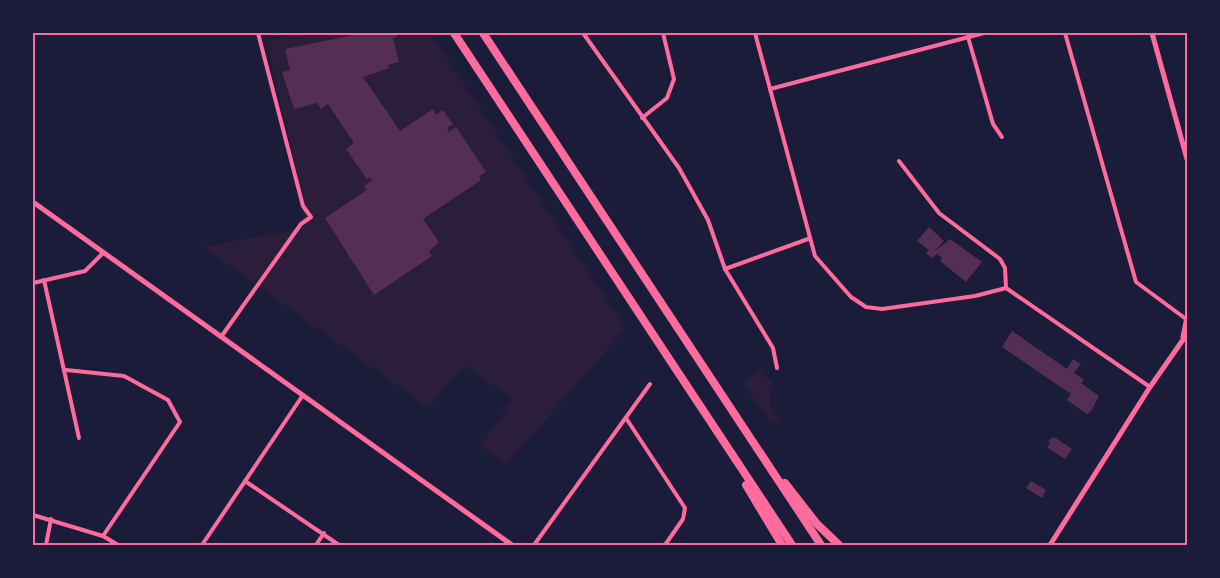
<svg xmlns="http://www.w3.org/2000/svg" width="1220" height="578" viewBox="0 0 1220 578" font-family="'Public Sans',sans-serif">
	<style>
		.green { fill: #2a1e3b }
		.building { fill: #542f53 }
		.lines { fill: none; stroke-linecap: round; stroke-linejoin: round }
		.minor { stroke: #ff6b9d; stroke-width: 4 }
		.secondary { stroke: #ff6b9d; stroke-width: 5 }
		.motorway { stroke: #ff6b9d; stroke-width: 8 }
		.neatline { fill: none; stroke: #ff6b9d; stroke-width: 2 }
	</style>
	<rect width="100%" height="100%" fill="#1b1b3a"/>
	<g class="green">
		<path d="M298 33H430L626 328 506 465 480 446 513 400 464 365 429 408 203 247 302 228 304 201 266 41Z"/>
		<path d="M763 369 764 376 773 382 769 402 779 421 772 425 742 382Z"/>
	</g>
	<g class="building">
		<path d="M364 33H396L397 37 393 38 399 62 388 65 389 68 363 77 400 131 433 109 436 115 443 110 453 124 447 128 449 132 456 127 486 172 479 176 481 180 423 219 439 242 429 251 432 256 374 295 325 218 367 190 364 186 372 180 370 177 367 179 346 149 354 143 328 104 321 109 317 103 294 109 282 72 290 70 285 49Z"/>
		<path d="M929 227 944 241 935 251 950 239 982 262 966 282 940 261 942 258 937 254 932 258 926 253 929 250 917 241Z"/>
		<path d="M1012 331 1067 369 1073 359 1081 364 1074 373 1084 380 1081 383 1099 396 1091 411 1087 414 1067 400 1071 394 1002 347Z"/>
		<path d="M1054 437 1072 449 1065 459 1047 447 1050 443 1048 441Z"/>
		<path d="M1031 481 1046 490 1042 498 1026 488Z"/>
	</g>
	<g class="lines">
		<g class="minor">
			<path d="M583 33 679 168 708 220 725 269 773 348 777 368"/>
			<path d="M755 33 815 256 851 297 866 307 882 309 975 296 1006 288 1150 387"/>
			<path d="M1065 33 1136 282 1186 319"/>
			<path d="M968 37 993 124 1002 137"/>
			<path d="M770 89 984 33"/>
			<path d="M642 118 667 98 674 79 663 33"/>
			<path d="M899 161 939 213 1000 259 1005 268 1006 288"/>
			<path d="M725 269 808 239"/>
			<path d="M44 280 79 438"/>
			<path d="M33 283 85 271 103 253"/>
			<path d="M221 337 301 224 311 217 303 206 258 33"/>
			<path d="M66 370 124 376 168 400 180 422 103 536"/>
			<path d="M626 418 685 508 683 519 665 545"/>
			<path d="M245 481 339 545"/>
			<path d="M33 515 103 536 118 545"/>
			<path d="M46 545 51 519"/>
			<path d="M202 545 303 395"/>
			<path d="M316 545 324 533"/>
			<path d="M534 545 650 384"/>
		</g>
		<g class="secondary">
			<path d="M1152 33 1187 159"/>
			<path d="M33 202 512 545"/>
			<path d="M1183 337 1187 317"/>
			<path d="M1050 545 1150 387 1187 334"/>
		</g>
		<g class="motorway">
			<path d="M454 33 792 545"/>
			<path d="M483 33 821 545"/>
			<path d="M785 483 817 524 839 545"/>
			<path d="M746 485 782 545"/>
		</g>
	</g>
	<rect width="1220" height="578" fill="none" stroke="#1b1b3a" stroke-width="69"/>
	<rect x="34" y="34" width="1152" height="510" class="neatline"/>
</svg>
